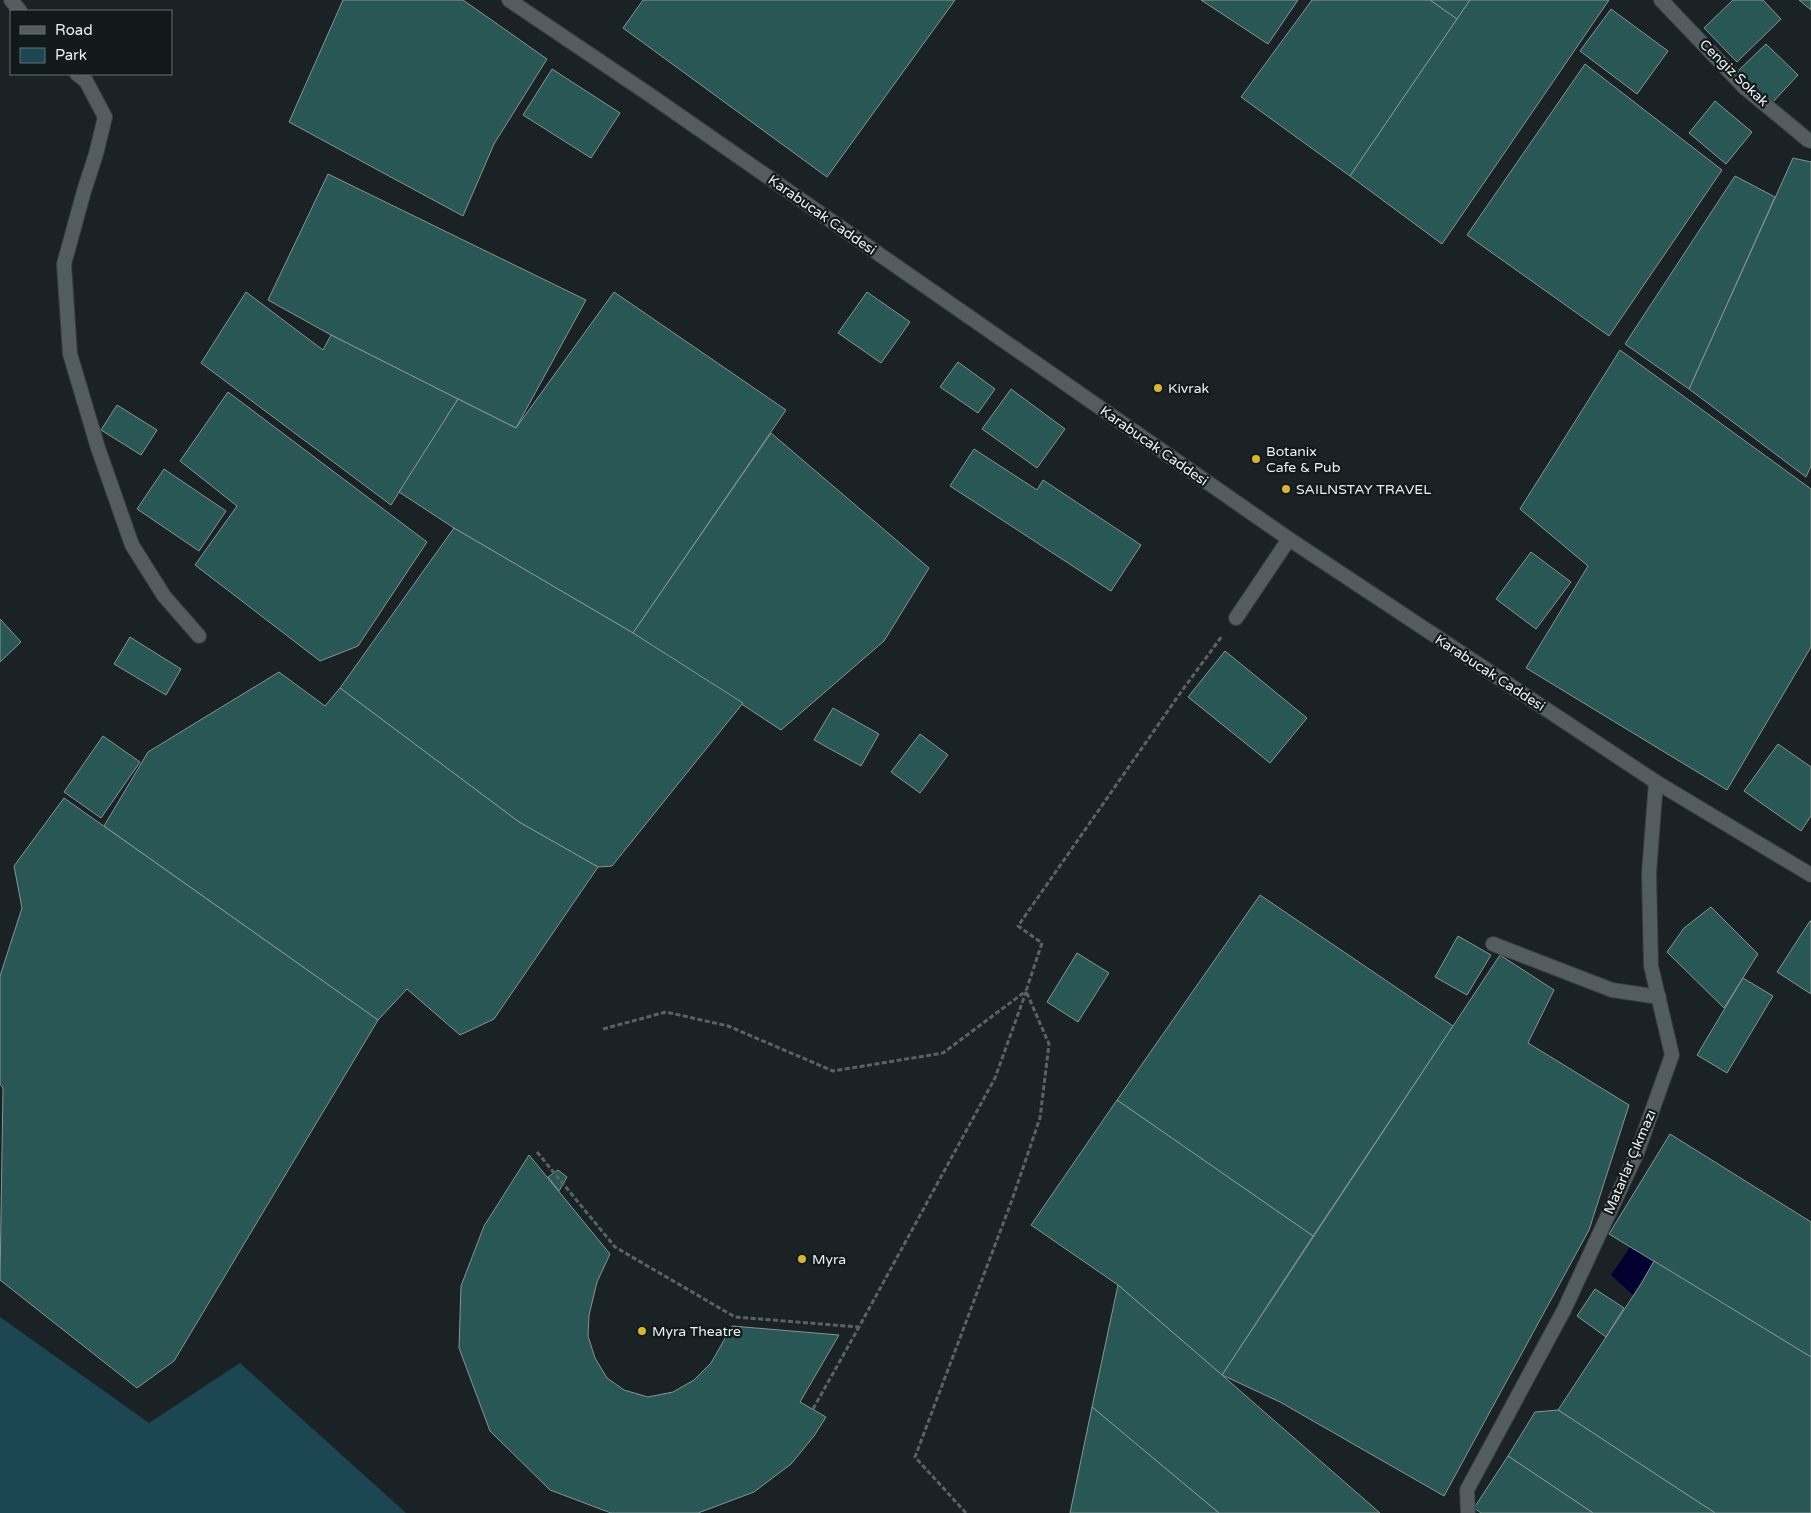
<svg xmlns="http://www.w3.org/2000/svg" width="1811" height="1513" viewBox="0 0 1811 1513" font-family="'Varela Round',sans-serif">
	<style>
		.green { fill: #1b4652 }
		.water { fill: #030031 }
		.building { fill: #285756; stroke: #899493 }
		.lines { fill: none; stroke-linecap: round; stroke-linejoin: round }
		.service-casing { stroke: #373e40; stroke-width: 16 }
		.minor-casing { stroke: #373e40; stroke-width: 16 }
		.tertiary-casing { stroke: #373e40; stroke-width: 16 }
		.path { stroke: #5b6265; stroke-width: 3; stroke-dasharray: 5 2.5; stroke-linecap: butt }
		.service { stroke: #535c5f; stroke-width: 14 }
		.minor { stroke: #535c5f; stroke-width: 14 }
		.tertiary { stroke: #535c5f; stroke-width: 14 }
		.poi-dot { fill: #d6b534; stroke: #11191b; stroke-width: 2 }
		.labels { text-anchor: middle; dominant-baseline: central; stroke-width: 4.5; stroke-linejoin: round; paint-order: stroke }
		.street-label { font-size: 14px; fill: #eaeff1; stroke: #11191b }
		.poi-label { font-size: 14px; fill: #eaeff1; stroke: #11191b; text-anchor: start }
	</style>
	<rect width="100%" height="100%" fill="#1a2225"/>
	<path class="green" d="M0 1317 149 1423 240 1363 406 1513H0Z"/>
	<path class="water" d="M1630 1247 1654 1261 1633 1295 1611 1275Z"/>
	<g class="building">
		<path d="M343 0H463L547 59 494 144 463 216 289 122Z"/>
		<path d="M643 0H955L827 177 623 28Z"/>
		<path d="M1201 0H1298L1268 44Z"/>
		<path d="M1312 0H1430L1457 19 1350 176 1241 97Z"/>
		<path d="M1430 0H1470L1457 19Z"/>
		<path d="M1470 0H1609L1442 244 1350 176Z"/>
		<path d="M1733 0H1763L1781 19 1737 62 1704 28Z"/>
		<path d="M1799 0H1811V10Z"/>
		<path d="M1611 9 1668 51 1637 94 1580 51Z"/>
		<path d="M1766 44 1798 75 1771 104 1738 71Z"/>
		<path d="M1585 64 1722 170 1609 336 1467 235Z"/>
		<path d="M552 69 620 113 591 158 523 115Z"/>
		<path d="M1715 101 1752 132 1726 164 1689 133Z"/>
		<path d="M1793 158 1811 162V466L1806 477 1689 389Z"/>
		<path d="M328 174 586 300 516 428 331 335 268 300Z"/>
		<path d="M1735 176 1775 197 1689 389 1625 344Z"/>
		<path d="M246 292 323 350 331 335 458 399 391 505 201 363Z"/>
		<path d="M614 292 786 410 633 633 454 528 399 492 458 399 516 428Z"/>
		<path d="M867 292 910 322 881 363 838 333Z"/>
		<path d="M1620 350 1811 489V647L1727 790 1526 668 1588 566 1520 509Z"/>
		<path d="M958 362 995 389 978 413 940 387Z"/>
		<path d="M1011 389 1065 429 1037 468 982 429Z"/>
		<path d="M228 392 427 542 358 646 320 661 195 565 237 506 180 461Z"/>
		<path d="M117 405 157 430 141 455 101 430Z"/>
		<path d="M771 433 929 568 884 641 781 730 633 633Z"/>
		<path d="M974 449 1037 490 1043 480 1141 545 1111 591 950 486Z"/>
		<path d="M164 469 226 511 199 551 137 509Z"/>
		<path d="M454 528 633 633 743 703 612 866 598 867 519 822 340 688Z"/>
		<path d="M1531 552 1571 582 1536 629 1496 599Z"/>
		<path d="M0 619 21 642 0 662Z"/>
		<path d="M130 637 181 669 166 695 114 664Z"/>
		<path d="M1225 651 1307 718 1270 763 1188 697Z"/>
		<path d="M279 672 325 706 340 688 519 822 598 867 494 1019 460 1035 407 989 378 1020 104 826 148 752Z"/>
		<path d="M833 708 879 734 861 766 814 740Z"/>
		<path d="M920 734 948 755 920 793 891 772Z"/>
		<path d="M103 736 140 762 101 818 64 792Z"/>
		<path d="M1778 744 1811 767V816L1801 831 1744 791Z"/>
		<path d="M64 798 378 1020 174 1361 137 1388 0 1280 3 1088 0 1084V976L22 908 14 866Z"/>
		<path d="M1260 895 1453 1026 1313 1236 1117 1100Z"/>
		<path d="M1711 907 1758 954 1724 1008 1667 952 1684 928Z"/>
		<path d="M1810 921H1811V994L1777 972Z"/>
		<path d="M1458 936 1491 955 1467 995 1435 977Z"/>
		<path d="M1077 953 1109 973 1078 1022 1047 1002Z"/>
		<path d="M1500 955 1554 990 1528 1043 1629 1105 1589 1230 1444 1496 1280 1402 1222 1375Z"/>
		<path d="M1743 978 1773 996 1727 1073 1697 1055Z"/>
		<path d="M1117 1100 1313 1236 1222 1375 1118 1285 1031 1225Z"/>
		<path d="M1670 1134 1811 1222V1357L1609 1234Z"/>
		<path d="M529 1155 610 1254 597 1282 589 1315 588 1336 595 1358 607 1378 624 1390 648 1397 673 1392 694 1380 711 1363 732 1326 839 1335 800 1402 826 1417 814 1436 791 1464 754 1492 698 1513H611L550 1490 490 1431 459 1348 461 1286 484 1226Z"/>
		<path d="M558 1170 567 1177 559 1191 548 1177Z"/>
		<path d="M1654 1261 1811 1357V1513H1715L1558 1410 1641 1284Z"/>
		<path d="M1118 1285 1222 1375 1380 1513H1219L1092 1407Z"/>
		<path d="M1595 1289 1624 1308 1606 1337 1577 1316Z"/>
		<path d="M1092 1407 1219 1513H1070Z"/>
		<path d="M1558 1410 1715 1513H1593L1508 1456 1535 1412Z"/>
		<path d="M1508 1456 1593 1513H1481L1474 1508Z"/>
	</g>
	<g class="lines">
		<g class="service-casing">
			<path id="service" d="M1493 944 1612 990 1659 997"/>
		</g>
		<g class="minor-casing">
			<g id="minor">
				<path d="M11 0 20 11"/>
				<path d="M1661 0 1744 87 1808 140 1811 141"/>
				<path d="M77 74 86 81 105 117 96 154 84 191 64 264 70 354 98 448 132 545 164 596 199 636"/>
				<path d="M1468 1513 1467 1490 1564 1310 1637 1153 1672 1055 1651 966 1649 873 1656 782"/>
			</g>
		</g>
		<g class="tertiary-casing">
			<g id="tertiary">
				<path d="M509 0 650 95 1289 539 1656 782 1811 875"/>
				<path d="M1236 618 1289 539"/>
			</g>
		</g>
		<g class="path">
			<path d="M603 1029 666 1012 728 1026 833 1071 943 1053 1026 991"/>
			<path d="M537 1152 615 1247 735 1317 859 1327 995 1078 1026 992"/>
			<path d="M813 1409 859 1327"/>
			<path d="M966 1513 915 1457 1012 1200 1040 1118 1049 1044 1026 991 1042 943 1018 926 1181 692 1222 636"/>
		</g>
		<use href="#service" class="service"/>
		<use href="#minor" class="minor"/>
		<use href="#tertiary" class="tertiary"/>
	</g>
	<g class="poi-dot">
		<circle cx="1158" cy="388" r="5"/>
		<circle cx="1256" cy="459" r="5"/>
		<circle cx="1286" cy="489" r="5"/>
		<circle cx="802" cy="1259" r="5"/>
		<circle cx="642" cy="1331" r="5"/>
	</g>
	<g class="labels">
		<g class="street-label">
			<text transform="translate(1734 73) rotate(44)">Cengiz Sokak</text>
			<text transform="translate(822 215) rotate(35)">Karabucak Caddesi</text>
			<text transform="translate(1154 446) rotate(35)">Karabucak Caddesi</text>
			<text transform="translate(1490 673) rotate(33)">Karabucak Caddesi</text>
			<text transform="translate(1630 1162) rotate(-67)">Matarlar Çıkmazı</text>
		</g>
		<g class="poi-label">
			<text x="1168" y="388">Kivrak</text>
			<text x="1266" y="451">Botanix<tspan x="1266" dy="16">Cafe &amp; Pub</tspan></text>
			<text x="1296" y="489">SAILNSTAY TRAVEL</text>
			<text x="812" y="1259">Myra</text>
			<text x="652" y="1331">Myra Theatre</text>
		</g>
	</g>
	<rect x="10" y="10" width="162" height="65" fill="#11191b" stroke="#686f71"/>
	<rect x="20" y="26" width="25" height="8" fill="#535c5f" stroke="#686f71"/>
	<text x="55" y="35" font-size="15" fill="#eaeff1">Road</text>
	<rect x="20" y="48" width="25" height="15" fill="#1b4652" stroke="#686f71"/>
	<text x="55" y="60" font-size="15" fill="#eaeff1">Park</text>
</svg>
